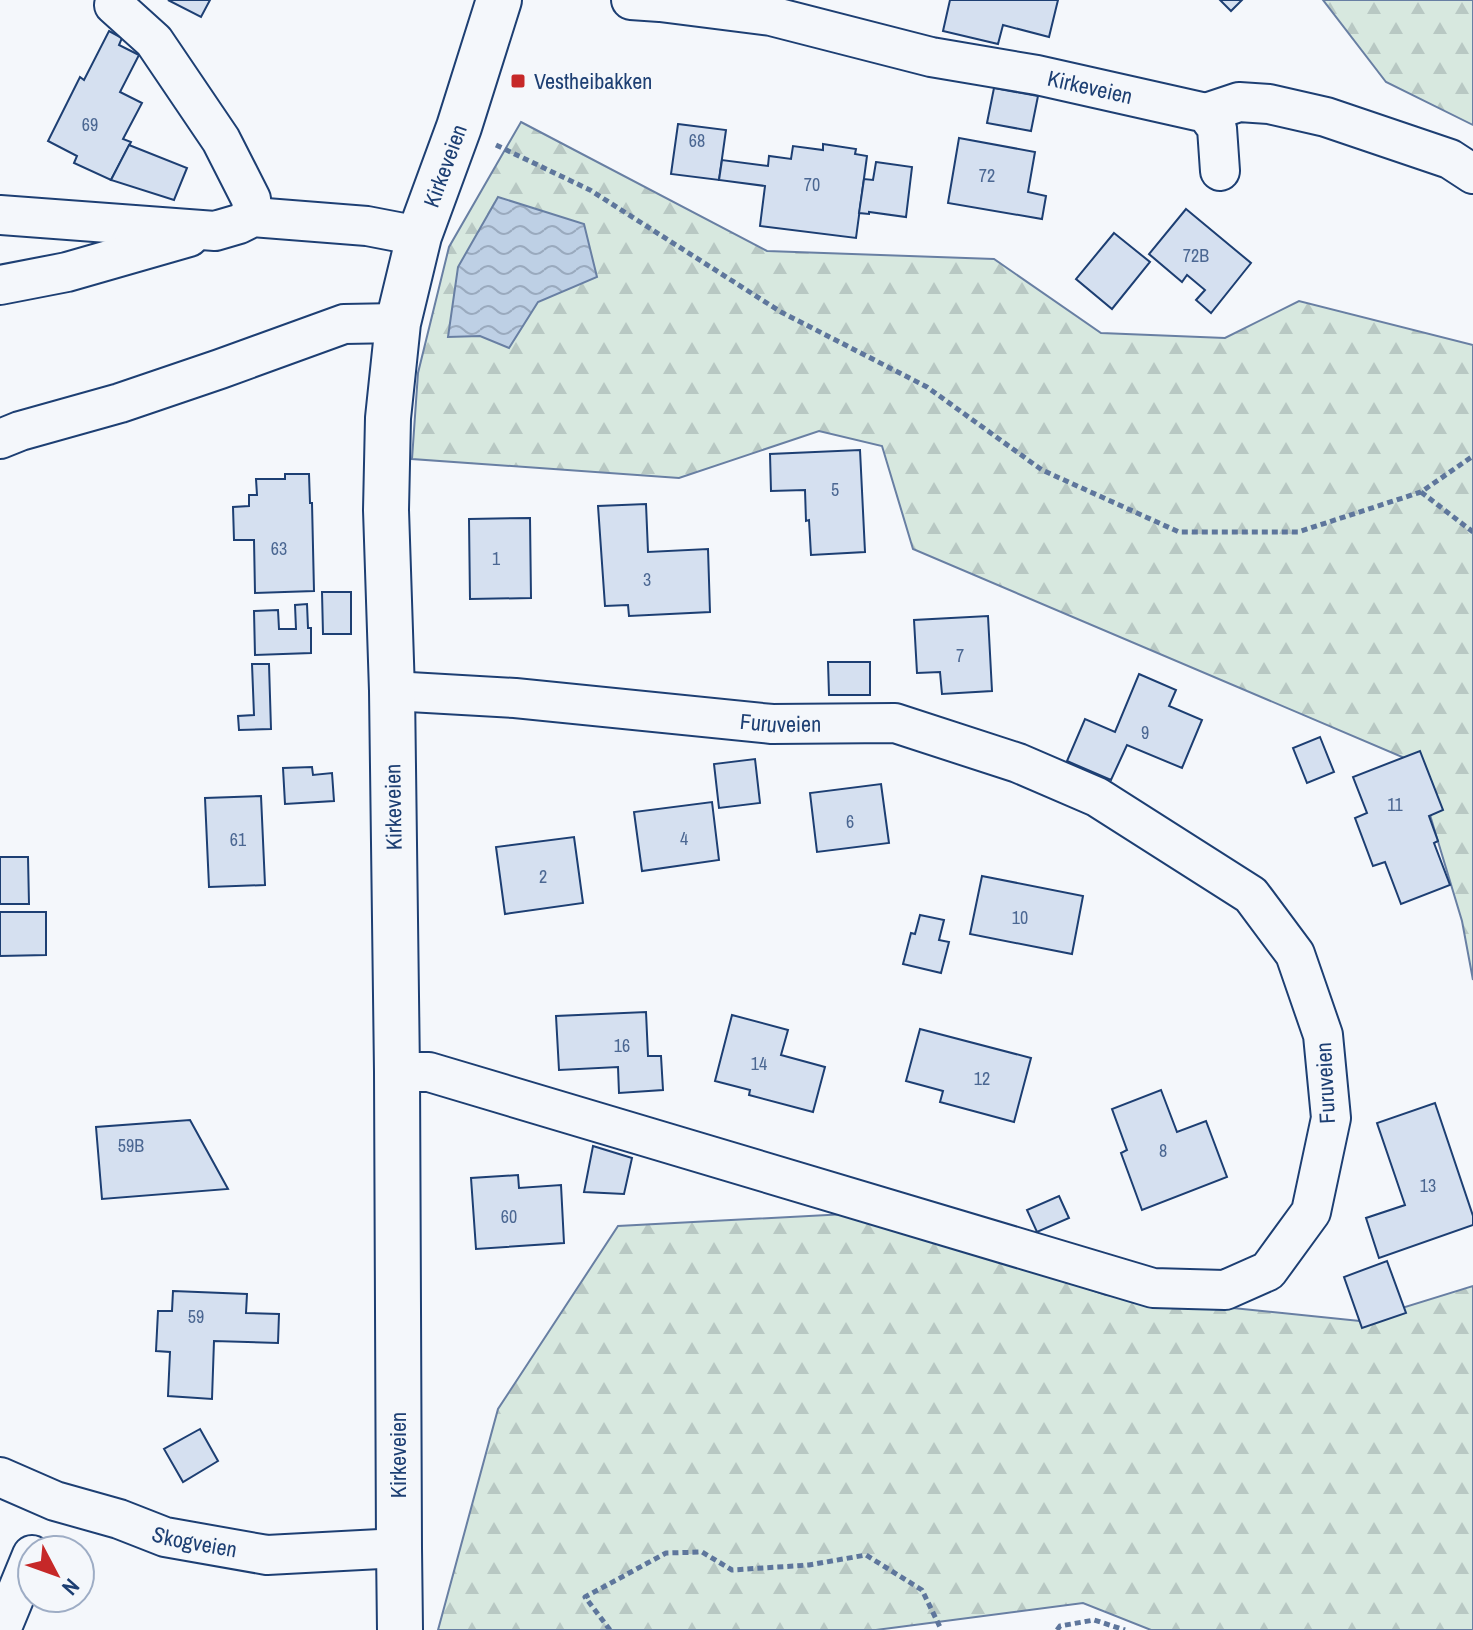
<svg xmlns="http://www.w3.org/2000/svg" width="1473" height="1630" viewBox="0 0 1473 1630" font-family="'Archivo Narrow',sans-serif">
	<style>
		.forest { fill: url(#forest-firs); stroke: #687fa3; stroke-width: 2 }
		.water { fill: url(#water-waves); stroke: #687fa3; stroke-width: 2 }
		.building { fill: #d5e0f0; stroke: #1d3f73; stroke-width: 2 }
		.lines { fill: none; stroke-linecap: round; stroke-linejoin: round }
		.street-casing { stroke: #1d3f73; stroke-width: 42 }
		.secondary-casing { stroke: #1d3f73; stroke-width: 48 }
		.path { stroke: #5e769c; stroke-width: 5; stroke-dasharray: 6 4; stroke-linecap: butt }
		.street { stroke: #f4f7fb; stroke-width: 38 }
		.secondary { stroke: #f4f7fb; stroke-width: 44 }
		.poi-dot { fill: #c62828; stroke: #f4f7fb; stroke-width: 3 }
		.labels { text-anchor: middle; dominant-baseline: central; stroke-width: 6; stroke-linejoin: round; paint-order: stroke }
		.number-label { font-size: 18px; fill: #4b6792 }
		.poi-label { font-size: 22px; fill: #1d3f73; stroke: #f4f7fb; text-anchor: start }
		.street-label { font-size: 22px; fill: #1d3f73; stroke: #f4f7fb }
	</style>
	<defs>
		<pattern id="forest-firs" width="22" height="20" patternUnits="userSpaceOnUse" patternTransform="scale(2)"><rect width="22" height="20" fill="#d7e8df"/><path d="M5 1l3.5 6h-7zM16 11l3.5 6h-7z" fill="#b8c8c3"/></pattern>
		<pattern id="water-waves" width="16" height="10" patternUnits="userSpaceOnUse" patternTransform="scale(2)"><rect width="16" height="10" fill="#bed0e5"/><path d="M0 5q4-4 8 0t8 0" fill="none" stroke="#9aaabe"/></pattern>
	</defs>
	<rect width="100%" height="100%" fill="#f4f7fb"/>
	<g class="forest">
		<path d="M1323 0H1473V125L1386 82Z"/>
		<path d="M521 122 767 251 994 259 1101 333 1225 338 1299 301 1473 345V980L1462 921 1414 762 913 549 882 446 819 431 679 478 412 459 418 373 449 247Z"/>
		<path d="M865 1213 1106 1295 1360 1321 1473 1286V1630H1151L1083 1603 876 1630H438L498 1409 618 1226Z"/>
	</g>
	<path class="water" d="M498 197 584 224 597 277 538 302 509 348 480 336 448 337 458 267Z"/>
	<g class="building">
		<path d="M168 0H210L201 17Z"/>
		<path d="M950 0H1058L1049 37 1003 25 998 44 943 31Z"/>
		<path d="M1220 0H1242L1231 11Z"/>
		<path d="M109 31 122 38 119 45 139 55 120 92 142 103 123 139 131 142 111 180 74 163 77 156 48 141 80 77 84 80Z"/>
		<path d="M994 88 1038 96 1031 131 987 123Z"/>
		<path d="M678 124 726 130 719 180 671 174Z"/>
		<path d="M959 138 1035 152 1028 192 1046 196 1042 219 948 203Z"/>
		<path d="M823 144 856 149 855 154 867 156 856 238 760 226 765 186 719 180 722 160 768 166 769 156 791 159 793 146 823 150Z"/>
		<path d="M129 145 187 168 174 200 111 180Z"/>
		<path d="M876 162 912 167 906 217 869 212V214L859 213 864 179 873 180Z"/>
		<path d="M1186 209 1251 263 1211 313 1196 300 1205 290 1187 275 1182 282 1149 254Z"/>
		<path d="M1114 233 1150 262 1112 309 1076 279Z"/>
		<path d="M860 450 865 552 811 555 809 520 806 521 805 490 771 491 770 454Z"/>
		<path d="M285 474H309L310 503H312L314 591 255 593 254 540H234L233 507 249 506V495H257L256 479H285Z"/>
		<path d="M646 504 648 552 708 549 710 612 629 616 628 605 605 606 598 506Z"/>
		<path d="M530 518 531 598 470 599 469 519Z"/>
		<path d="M322 592H351V634H323Z"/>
		<path d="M307 604 308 628H311V653L255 655 254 611 278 610 279 629H296L295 605Z"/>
		<path d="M988 616 992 691 942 694 940 672 917 673 914 620Z"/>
		<path d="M828 662H870V695H829Z"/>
		<path d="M252 664H269L271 729 239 730 238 716 254 715Z"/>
		<path d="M1139 674 1176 690 1169 706 1202 720 1182 768 1127 745 1111 780 1067 761 1085 719 1115 732Z"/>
		<path d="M1320 737 1334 772 1307 783 1293 748Z"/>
		<path d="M1420 751 1443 810 1429 816 1438 841 1434 843 1450 885 1401 904 1385 862 1373 866 1355 818 1367 813 1353 777Z"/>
		<path d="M755 759 760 803 719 808 714 764Z"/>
		<path d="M312 767 313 775 332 773 334 801 285 804 283 768Z"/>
		<path d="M881 784 889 843 817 852 810 793Z"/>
		<path d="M261 796 265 885 209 887 205 798Z"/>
		<path d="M712 802 719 860 642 871 634 812Z"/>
		<path d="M574 837 583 903 505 914 496 847Z"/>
		<path d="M0 857H28L29 904H0Z"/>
		<path d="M982 876 1083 896 1072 954 970 934Z"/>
		<path d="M0 912H46V955L0 956Z"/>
		<path d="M920 915 944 920 939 940 949 942 941 973 903 964 911 933 915 934Z"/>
		<path d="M646 1012 648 1056H661L663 1090 619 1093 618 1067 559 1070 556 1016Z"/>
		<path d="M732 1015 788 1030 781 1055 825 1067 813 1112 749 1095 750 1090 715 1081Z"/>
		<path d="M920 1029 1031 1058 1014 1122 940 1102 943 1091 906 1081Z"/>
		<path d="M1161 1090 1177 1132 1206 1121 1227 1177 1142 1210 1121 1153 1127 1150 1112 1109Z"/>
		<path d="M1435 1103 1473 1216V1225L1379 1258 1366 1218 1405 1205 1377 1123Z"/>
		<path d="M190 1120 228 1189 102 1199 96 1127Z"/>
		<path d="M593 1146 632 1158 624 1194 584 1192Z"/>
		<path d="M518 1175 519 1188 561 1185 564 1243 476 1249 471 1178Z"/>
		<path d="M1059 1196 1069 1218 1037 1232 1027 1210Z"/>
		<path d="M1387 1261 1406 1313 1362 1328 1344 1277Z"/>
		<path d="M173 1291 247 1294 246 1313 279 1314 278 1343 214 1341 212 1399 168 1396 170 1352 156 1351 158 1311H172Z"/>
		<path d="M200 1429 218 1461 183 1482 164 1449Z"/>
	</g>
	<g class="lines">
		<g class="street-casing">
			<g id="street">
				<path id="s1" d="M631 0 660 2 771 16 931 57 1037 75 1206 113 1217 128 1220 171"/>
				<path d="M114 5 154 41 221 140 251 199 253 217"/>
				<path d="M1206 113 1239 102 1269 104 1326 117 1450 159 1473 174"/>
				<path d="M0 215 215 231 239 224 253 217 367 226 419 236"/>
				<path d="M0 285 67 272 189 237"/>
				<path d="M0 439 20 431 120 403 220 369 344 324 398 323"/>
				<path id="s2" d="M392 691 515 698 772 724 895 723 1018 763 1097 797 1251 895 1295 954 1323 1035 1331 1118 1311 1212 1268 1271 1225 1290 1153 1288 429 1072H397"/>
				<path id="s3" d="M0 1477 55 1501 119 1519 165 1537 267 1555 399 1548"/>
				<path d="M1 1630 32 1555"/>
			</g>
		</g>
		<g class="secondary-casing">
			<g id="secondary">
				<path id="s4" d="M400 1630 399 1548 397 1072 392 691 386 510 388 418 398 323 419 236 459 127 499 0"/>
			</g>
		</g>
		<g class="path">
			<path d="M496 145 590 190 781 312 927 387 1042 470 1179 532H1298L1421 492 1473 456"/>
			<path d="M1421 492 1473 532"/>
			<path d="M610 1630 585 1597 666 1553 702 1552 732 1570 809 1565 866 1555 922 1590 940 1627 939 1630"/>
			<path d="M1057 1630 1060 1626 1094 1620 1125 1630"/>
		</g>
		<use href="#street" class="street"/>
		<use href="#secondary" class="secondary"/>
	</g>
	<rect class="poi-dot" x="510" y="73" width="16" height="16" rx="4"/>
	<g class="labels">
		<g class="number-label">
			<text x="90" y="124">69</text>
			<text x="697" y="140">68</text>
			<text x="987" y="175">72</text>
			<text x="812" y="184">70</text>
			<text x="1196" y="255">72B</text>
			<text x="835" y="489">5</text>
			<text x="279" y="548">63</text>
			<text x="496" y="558">1</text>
			<text x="647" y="579">3</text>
			<text x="960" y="655">7</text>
			<text x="1145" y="732">9</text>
			<text x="1395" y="804">11</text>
			<text x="850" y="821">6</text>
			<text x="684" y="838">4</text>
			<text x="238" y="839">61</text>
			<text x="543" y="876">2</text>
			<text x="1020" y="917">10</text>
			<text x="622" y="1045">16</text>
			<text x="759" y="1063">14</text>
			<text x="982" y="1078">12</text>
			<text x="131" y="1145">59B</text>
			<text x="1163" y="1150">8</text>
			<text x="1428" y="1185">13</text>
			<text x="509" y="1216">60</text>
			<text x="196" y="1316">59</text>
		</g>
		<g class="poi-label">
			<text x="534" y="81">Vestheibakken</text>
		</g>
		<g class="street-label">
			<text stroke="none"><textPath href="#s1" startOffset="468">Kirkeveien</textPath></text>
			<text stroke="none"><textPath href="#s4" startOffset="1472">Kirkeveien</textPath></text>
			<text stroke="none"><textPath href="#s2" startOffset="390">Furuveien</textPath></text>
			<text transform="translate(393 807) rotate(-91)">Kirkeveien</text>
			<text transform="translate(1325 1083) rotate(-93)">Furuveien</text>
			<text transform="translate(398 1455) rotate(-90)">Kirkeveien</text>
			<text stroke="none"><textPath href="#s3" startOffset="206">Skogveien</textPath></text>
		</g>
	</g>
	<g transform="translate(56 1574) rotate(131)"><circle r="38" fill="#f4f7fb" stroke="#9eadc5" stroke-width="2"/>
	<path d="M0-6L14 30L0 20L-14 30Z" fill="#c62828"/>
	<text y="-12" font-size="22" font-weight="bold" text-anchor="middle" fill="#1d3f73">N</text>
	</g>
</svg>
